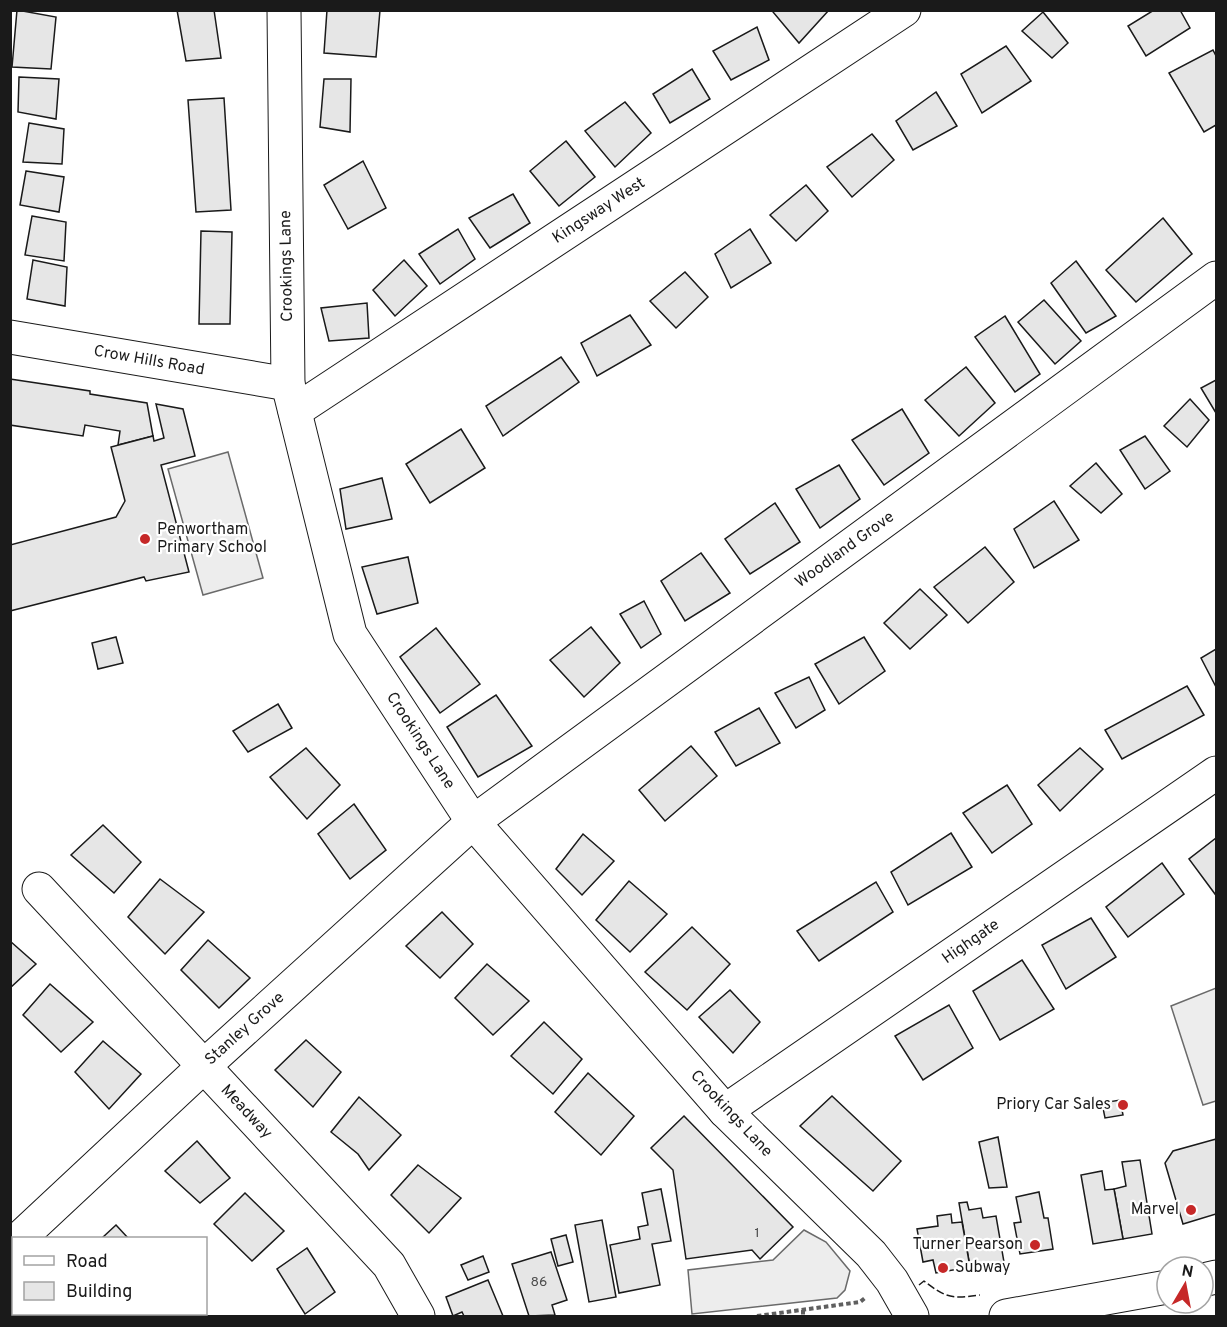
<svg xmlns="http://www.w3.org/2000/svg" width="1227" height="1327" viewBox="0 0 1227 1327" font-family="Overpass,sans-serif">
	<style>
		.parking { fill: #ededed; stroke: #6a6a6a; stroke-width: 1.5 }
		.building { fill: #e6e6e6; stroke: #1a1a1a; stroke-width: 1.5 }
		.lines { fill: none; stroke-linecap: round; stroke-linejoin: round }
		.minor-casing { stroke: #1a1a1a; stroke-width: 35 }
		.path { stroke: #5f5f5f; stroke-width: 4; stroke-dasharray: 4.5 3; stroke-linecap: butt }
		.minor { stroke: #fff; stroke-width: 33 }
		.fence { stroke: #1a1a1a; stroke-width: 1.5; stroke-dasharray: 8 3; stroke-linecap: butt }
		.poi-dot { fill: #c62828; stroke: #fff; stroke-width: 2 }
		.labels { text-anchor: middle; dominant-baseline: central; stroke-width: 4.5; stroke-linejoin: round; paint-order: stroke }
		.number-label { font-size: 14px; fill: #4d4d4d }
		.street-label { font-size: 16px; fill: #1a1a1a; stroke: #fff }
		.poi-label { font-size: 16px; fill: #1a1a1a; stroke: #fff; text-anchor: end }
	</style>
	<rect width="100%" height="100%" fill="#fff"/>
	<g class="parking">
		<path d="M228 452 263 578 203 595 168 469Z"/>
		<path d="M1216 988V1101L1203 1105 1171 1006Z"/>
		<path d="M804 1230 826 1242 850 1271 845 1290 837 1298 692 1314 688 1270 773 1260Z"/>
	</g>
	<g class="building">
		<path d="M17 10 56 17 51 69 12 67Z"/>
		<path d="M177 10H214L221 58 186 61Z"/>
		<path d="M327 10H380L376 57 324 53Z"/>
		<path d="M774 10H829L799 43 773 12Z"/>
		<path d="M1154 10H1180L1190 28 1146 56 1128 26Z"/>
		<path d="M1043 12 1068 43 1052 58 1022 31Z"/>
		<path d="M757 27 769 60 731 80 713 51Z"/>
		<path d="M1006 46 1031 81 982 113 961 74Z"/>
		<path d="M1213 50 1216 56V125L1204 132 1169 73Z"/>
		<path d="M692 69 710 99 670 123 653 94Z"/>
		<path d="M19 77 59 79 56 119 18 112Z"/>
		<path d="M324 79H351L350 132 320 127Z"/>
		<path d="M936 92 957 126 913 150 896 121Z"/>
		<path d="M224 98 231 210 196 212 188 100Z"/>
		<path d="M625 102 651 133 615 167 585 131Z"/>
		<path d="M29 123 64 129 62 164 23 162Z"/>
		<path d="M872 134 894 160 852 197 827 167Z"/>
		<path d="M566 141 595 177 559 206 530 171Z"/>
		<path d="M363 161 386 208 348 229 324 185Z"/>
		<path d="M26 171 64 177 59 212 20 205Z"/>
		<path d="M806 185 828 211 796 241 770 215Z"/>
		<path d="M513 194 530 223 490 248 469 218Z"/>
		<path d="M32 216 66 222 64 261 25 255Z"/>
		<path d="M1163 218 1192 254 1136 302 1106 270Z"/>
		<path d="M458 229 475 259 440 284 419 254Z"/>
		<path d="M750 229 771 263 731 288 715 254Z"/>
		<path d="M201 231 232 232 230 324H199Z"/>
		<path d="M33 260 67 267 65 306 27 299Z"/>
		<path d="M404 260 427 286 395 316 373 290Z"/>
		<path d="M1076 261 1116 316 1086 333 1051 283Z"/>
		<path d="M685 272 708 297 676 328 650 301Z"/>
		<path d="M1044 300 1081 341 1055 364 1018 322Z"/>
		<path d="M367 303 369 338 329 341 321 308Z"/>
		<path d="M630 315 651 345 597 376 581 343Z"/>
		<path d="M1005 316 1040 374 1015 392 975 337Z"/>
		<path d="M561 357 579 382 503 436 486 406Z"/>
		<path d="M966 367 995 403 959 436 925 400Z"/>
		<path d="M10 379 90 391V394L147 403 153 436 118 445 120 431 85 425 83 436 10 425Z"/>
		<path d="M1216 380V413L1201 388Z"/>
		<path d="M1190 399 1209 420 1187 447 1164 426Z"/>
		<path d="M156 404 183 409 195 456 161 465 189 572 146 581 144 577 10 611V545L116 517 125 501 111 447 153 436 154 441 164 438Z"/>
		<path d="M902 409 929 453 884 485 852 440Z"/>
		<path d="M461 429 485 468 430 503 406 464Z"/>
		<path d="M1145 436 1170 471 1145 489 1120 450Z"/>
		<path d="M1096 463 1122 494 1101 513 1070 486Z"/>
		<path d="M839 465 860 499 820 528 796 489Z"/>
		<path d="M382 478 392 519 346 529 340 489Z"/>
		<path d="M1054 501 1079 540 1034 568 1014 529Z"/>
		<path d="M775 503 800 542 750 574 725 539Z"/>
		<path d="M985 547 1014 582 968 623 934 587Z"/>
		<path d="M701 553 730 593 685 621 661 581Z"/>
		<path d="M408 557 418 603 377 614 362 567Z"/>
		<path d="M920 589 947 615 910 649 884 623Z"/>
		<path d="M644 601 661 634 641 648 620 614Z"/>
		<path d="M591 627 620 663 584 697 550 660Z"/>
		<path d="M436 628 480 684 440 713 400 657Z"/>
		<path d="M116 637 123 663 98 669 92 643Z"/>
		<path d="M864 637 885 671 839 704 815 664Z"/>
		<path d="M1216 649V687L1201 658Z"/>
		<path d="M809 677 825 710 796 728 775 693Z"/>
		<path d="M1187 686 1204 715 1122 759 1105 730Z"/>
		<path d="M496 695 532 746 478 777 447 727Z"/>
		<path d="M278 704 292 728 248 752 233 731Z"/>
		<path d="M759 708 780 743 736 766 715 732Z"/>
		<path d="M691 746 717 776 665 821 639 790Z"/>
		<path d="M306 748 340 785 307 819 270 777Z"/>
		<path d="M1080 748 1103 769 1060 811 1038 785Z"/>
		<path d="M1007 785 1032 824 992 853 963 813Z"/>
		<path d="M354 804 386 850 350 879 318 834Z"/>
		<path d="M103 825 141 862 114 893 71 855Z"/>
		<path d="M951 833 972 867 908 905 891 872Z"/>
		<path d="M583 834 614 861 582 895 556 869Z"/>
		<path d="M1216 838V893L1215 894 1189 859Z"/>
		<path d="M1162 863 1184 894 1128 937 1106 907Z"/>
		<path d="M160 879 204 912 165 954 128 917Z"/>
		<path d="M629 881 667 914 630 952 596 920Z"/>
		<path d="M876 882 893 912 819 961 797 931Z"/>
		<path d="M442 912 473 944 440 978 406 946Z"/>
		<path d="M1091 918 1116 957 1066 989 1042 945Z"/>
		<path d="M692 927 730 964 687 1010 645 972Z"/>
		<path d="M208 940 250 978 219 1008 181 970Z"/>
		<path d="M10 941 36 964 10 988Z"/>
		<path d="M1022 960 1054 1009 1000 1040 973 991Z"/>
		<path d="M487 964 529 1001 493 1035 455 998Z"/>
		<path d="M50 984 93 1022 61 1052 23 1015Z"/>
		<path d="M730 990 760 1022 733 1053 699 1017Z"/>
		<path d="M949 1005 973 1048 923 1080 895 1036Z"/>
		<path d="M544 1022 582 1059 553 1094 511 1056Z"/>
		<path d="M306 1040 341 1072 313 1107 275 1070Z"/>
		<path d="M103 1041 141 1074 109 1109 75 1072Z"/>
		<path d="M588 1073 634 1116 601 1155 555 1112Z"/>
		<path d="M832 1096 901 1161 873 1191 800 1126Z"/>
		<path d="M359 1097 401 1135 369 1170 358 1154 331 1132Z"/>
		<path d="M1120 1100 1123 1115 1105 1118 1102 1103Z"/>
		<path d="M684 1116 793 1227 760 1259 752 1250 686 1259 673 1170 651 1148Z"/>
		<path d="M998 1137 1007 1187 989 1188 979 1142Z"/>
		<path d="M1216 1139V1214L1183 1224 1165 1163 1173 1151Z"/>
		<path d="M197 1141 230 1178 200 1203 165 1171Z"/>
		<path d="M1140 1160 1152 1234 1123 1239 1114 1189 1126 1186 1122 1162Z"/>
		<path d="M418 1165 461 1198 429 1233 391 1195Z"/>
		<path d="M1102 1171 1105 1190 1114 1189 1123 1239 1093 1244 1081 1175Z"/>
		<path d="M661 1189 671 1241 652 1244 660 1285 619 1293 610 1245 640 1239 638 1227 648 1225 642 1193Z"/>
		<path d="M1039 1192 1044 1218H1048L1053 1249 1020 1254 1014 1223 1021 1222 1016 1197Z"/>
		<path d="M245 1193 284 1231 252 1261 214 1224Z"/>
		<path d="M967 1202 969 1210 981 1208 983 1218 996 1216 1004 1262 970 1267 959 1203Z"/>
		<path d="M951 1214 952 1223 962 1222 970 1267 936 1273 933 1260 923 1262 917 1229 938 1226 937 1216Z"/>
		<path d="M602 1220 616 1297 589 1302 575 1225Z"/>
		<path d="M116 1225 128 1238H102Z"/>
		<path d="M566 1235 573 1262 558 1266 551 1239Z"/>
		<path d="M307 1248 335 1292 305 1314 277 1269Z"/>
		<path d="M551 1252 567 1300 552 1305 555 1315 529 1316 512 1264Z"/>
		<path d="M483 1256 489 1272 468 1280 461 1265Z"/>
		<path d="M488 1280 503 1316H464L462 1312 453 1316 446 1297Z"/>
		<path d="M14 1299V1314H39L41 1316H10V1302Z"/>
	</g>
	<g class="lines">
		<g class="minor-casing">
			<g id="minor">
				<path d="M284 10 288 384 350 634 473 822 725 1111 871 1254 892 1281 912 1316"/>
				<path d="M10 337 288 384"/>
				<path d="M295 411 904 10"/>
				<path d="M39 889 389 1265 418 1316"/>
				<path d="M725 1111 1216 773"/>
				<path d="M25 1238 22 1236 204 1066 473 822 1216 278"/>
				<path d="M1203 1280 1216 1277"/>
				<path d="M100 1314 103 1316"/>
				<path d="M1006 1316 1167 1287"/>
			</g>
		</g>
		<g class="path">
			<path d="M803 1310V1316"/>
			<path d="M757 1316 860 1302 865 1298"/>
		</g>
		<use href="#minor" class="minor"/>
		<path class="fence" d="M919 1285 924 1281C946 1298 952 1299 980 1295"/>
	</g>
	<g class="poi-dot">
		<circle cx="145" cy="539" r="6"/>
		<circle cx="1123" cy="1105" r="6"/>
		<circle cx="1191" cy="1210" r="6"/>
		<circle cx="1035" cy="1245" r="6"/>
		<circle cx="943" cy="1268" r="6"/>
	</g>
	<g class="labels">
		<g class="number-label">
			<text x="757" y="1233">1</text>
			<text x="539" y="1282">86</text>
		</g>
		<g class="street-label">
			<text transform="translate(599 211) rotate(-33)">Kingsway West</text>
			<text transform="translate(287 266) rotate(-91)">Crookings Lane</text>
			<text transform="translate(149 361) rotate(10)">Crow Hills Road</text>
			<text transform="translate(845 550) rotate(-36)">Woodland Grove</text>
			<text transform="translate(420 741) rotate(57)">Crookings Lane</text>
			<text transform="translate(971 942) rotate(-35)">Highgate</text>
			<text transform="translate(245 1029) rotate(-42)">Stanley Grove</text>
			<text transform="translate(246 1112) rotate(47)">Meadway</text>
			<text transform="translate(731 1114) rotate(47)">Crookings Lane</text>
		</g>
		<g class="poi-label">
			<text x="157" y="530" text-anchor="start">Penwortham<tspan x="157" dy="18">Primary School</tspan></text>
			<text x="1111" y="1105">Priory Car Sales</text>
			<text x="1179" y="1210">Marvel</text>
			<text x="1023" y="1245">Turner Pearson</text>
			<text x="955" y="1268" text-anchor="start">Subway</text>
		</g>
	</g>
	<rect width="1227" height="1327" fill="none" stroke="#1a1a1a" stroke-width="24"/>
	<rect x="12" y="1237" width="195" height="78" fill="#ffffff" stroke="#a3a3a3" stroke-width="1.5"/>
	<rect x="24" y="1256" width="30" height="9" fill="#ffffff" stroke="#a3a3a3" stroke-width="1.5"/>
	<text x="66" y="1267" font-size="18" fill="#1a1a1a">Road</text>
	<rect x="24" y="1282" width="30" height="18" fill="#e6e6e6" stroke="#a3a3a3" stroke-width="1.5"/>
	<text x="66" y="1297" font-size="18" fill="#1a1a1a">Building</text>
	<g transform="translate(1185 1285) rotate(10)"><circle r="28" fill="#ffffff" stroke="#a3a3a3" stroke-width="1.5"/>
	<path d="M0-4.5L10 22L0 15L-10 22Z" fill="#c62828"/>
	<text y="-9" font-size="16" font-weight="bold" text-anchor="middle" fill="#1a1a1a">N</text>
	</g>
</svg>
